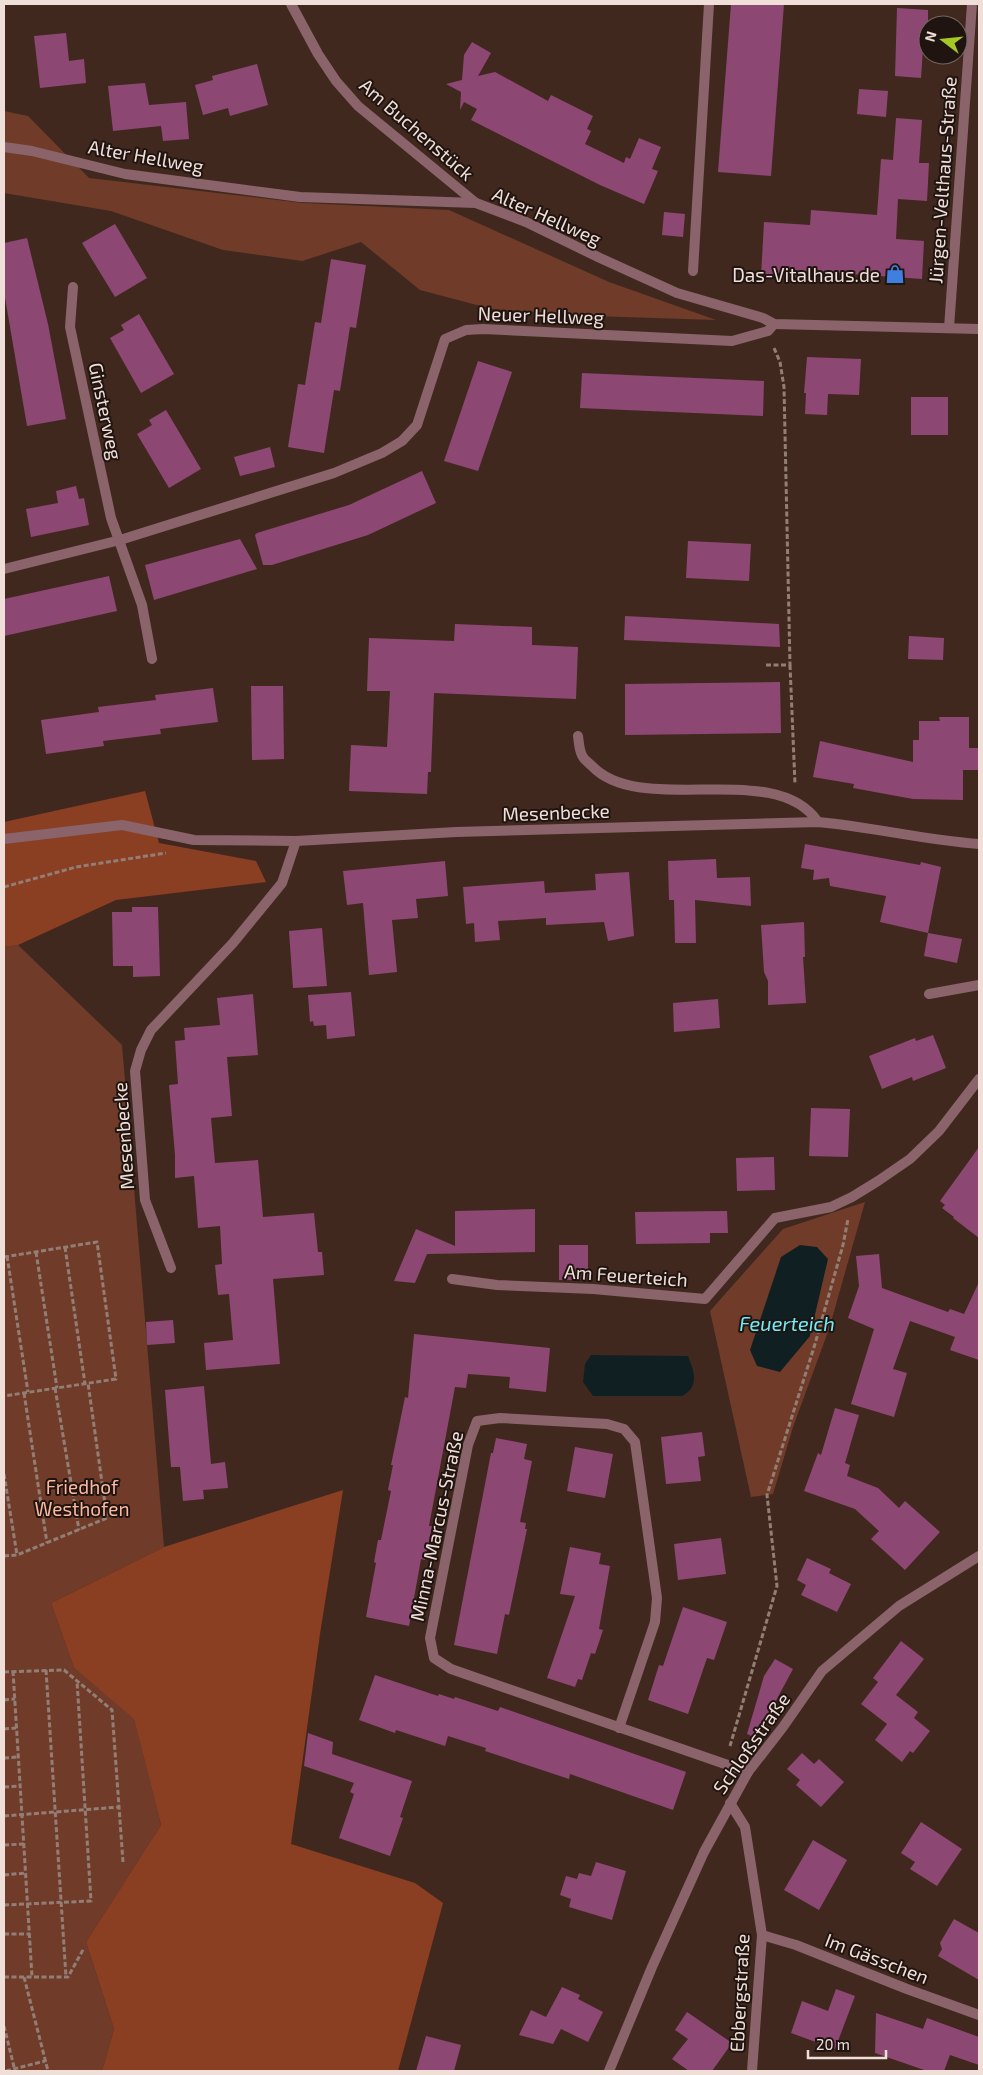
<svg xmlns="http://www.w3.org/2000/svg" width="983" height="2075" viewBox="0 0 983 2075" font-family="'Exo 2',sans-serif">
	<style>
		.green { fill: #703c29 }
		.forest { fill: #8a3e22 }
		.water { fill: #102022 }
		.building { fill: #8d4773 }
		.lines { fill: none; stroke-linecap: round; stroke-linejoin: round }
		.path { stroke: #937e76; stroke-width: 3; stroke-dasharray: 5 2.5; stroke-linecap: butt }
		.lane { stroke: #8a646a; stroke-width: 10 }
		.street { stroke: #8a646a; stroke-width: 10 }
		.labels { text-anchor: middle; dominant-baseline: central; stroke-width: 4; stroke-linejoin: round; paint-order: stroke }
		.street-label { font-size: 19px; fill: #f0dfd9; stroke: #201410 }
		.poi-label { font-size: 19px; fill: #f0dfd9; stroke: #201410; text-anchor: end }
		.park-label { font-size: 19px; fill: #fcb9a1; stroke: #201410 }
		.water-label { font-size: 20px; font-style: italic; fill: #6fedf9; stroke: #201410 }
	</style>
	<rect width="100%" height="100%" fill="#41281f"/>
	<g class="green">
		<path d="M4 111 28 116 89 178 303 203 449 210 609 282 716 320 593 316 492 309 420 290 361 242 302 261 223 250 111 211 4 193Z"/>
		<path d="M18 945 122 1045 164 1547 51 1603 74 1668 134 1718 161 1825 86 1942 114 2029 102 2071H4V947Z"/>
		<path d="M865 1202 829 1329 793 1427 773 1494 751 1497 710 1311 783 1229Z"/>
	</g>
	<g class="forest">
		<path d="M145 791 159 843 256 861 266 882 116 900 18 945 4 947V822Z"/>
		<path d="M343 1490 320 1634 291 1844 415 1883 443 1903 398 2071H102L114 2029 86 1942 161 1825 134 1719 74 1668 51 1603 164 1547Z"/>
	</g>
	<g class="water">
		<path d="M800 1245 817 1247 828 1259 810 1336 780 1372 757 1366 750 1350 781 1257Z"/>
		<path d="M591 1355 688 1356C694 1371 700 1387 682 1396H593L583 1382 585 1364Z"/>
	</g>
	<g class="building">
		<path d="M731 4H784L771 176 718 172Z"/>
		<path d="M897 8 928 10V48H923L921 78 895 76Z"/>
		<path d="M66 33 69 61 84 59 86 83 40 88 34 36Z"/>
		<path d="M472 42 491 53 478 76 495 72 548 101 551 95 593 116 587 129 591 131 585 144 624 163 626 157 630 159 639 138 661 147 652 169 658 171 644 204 600 185 471 120 477 109 464 102 460 110 461 92 446 84 462 80 464 55Z"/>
		<path d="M257 64 268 105 230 116 228 108 203 115 195 85 213 80 212 76Z"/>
		<path d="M145 83 149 105 186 102 189 139 163 141 161 126 113 131 108 86Z"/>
		<path d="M859 89 888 91 886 117 857 114Z"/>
		<path d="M896 118 922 120 919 163H929L927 201 898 199 896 239 924 241 922 279 808 271 807 278 761 276 764 222 810 225 811 210 877 215 881 159 893 160Z"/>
		<path d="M664 212 685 214 683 237 662 235Z"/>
		<path d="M115 224 147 278 115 297 82 243Z"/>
		<path d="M27 238 48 324 66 419 27 426 4 292V243Z"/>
		<path d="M331 259 366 265 356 328 350 327 340 391 334 390 324 453 288 447 298 384 305 385 315 322 321 323Z"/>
		<path d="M139 314 174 374 141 393 110 338 124 330 121 325Z"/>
		<path d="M807 357 861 359 859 395 828 394 827 415 805 414 806 393H804Z"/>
		<path d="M478 361 512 372 478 471 444 461Z"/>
		<path d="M582 373 764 381 763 416 580 408Z"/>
		<rect x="911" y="397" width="37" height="38"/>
		<path d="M166 410 201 469 169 488 137 434 152 425 149 420Z"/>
		<path d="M270 447 275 467 240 476 234 457Z"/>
		<path d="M422 471 436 503 368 535 272 565H263L255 535 257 533 349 505Z"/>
		<path d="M76 486 79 499 84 498 89 525 31 537 26 509 58 503 56 491Z"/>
		<path d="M240 539 257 569 154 600 145 565Z"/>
		<path d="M688 541 751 544 749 581 686 578Z"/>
		<path d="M109 576 117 611 4 636V599Z"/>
		<path d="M625 616 779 624 780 647 624 640Z"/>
		<path d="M455 624 532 627V645L578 647 576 699 434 693 431 772H428L427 794 349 791 351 745 387 747 390 691H367L369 638 454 641Z"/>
		<path d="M909 636 944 638 943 660 908 659Z"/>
		<path d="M780 682 781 733 625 735V684Z"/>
		<path d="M251 686H283L284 759 252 760Z"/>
		<path d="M213 688 218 722 160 729 161 734 103 741 104 746 46 754 41 720 99 712 98 707 156 700 155 695Z"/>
		<path d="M939 717H969V748H979V770H963V800L913 799 853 788 854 784 813 777 820 741 913 762V740H919V721H940Z"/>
		<path d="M805 844 920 865 921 862 941 867 928 933 962 939 957 963 924 956 928 933 880 922 886 896 830 886 829 878 813 880 814 870 801 868Z"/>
		<path d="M716 859 717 878 750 877 751 906 695 900 696 943H675L674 900H669L668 861Z"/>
		<path d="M445 861 448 896 416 899 418 918 392 920 397 972 369 975 363 903 347 905 343 871Z"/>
		<path d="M629 872 634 936 608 941 604 922 546 925V918L498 921 500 940 475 942 474 923 466 924 463 887 544 881 545 893 596 890 595 874Z"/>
		<path d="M132 907H158L160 976 133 977V966H113L112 912H132Z"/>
		<path d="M804 922 805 957H803L806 1003 768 1005V981L764 972 761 925Z"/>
		<path d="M322 928 327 986 293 988 289 931Z"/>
		<path d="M351 992 355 1036 327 1039 326 1025 314 1026 313 1021 310 1022 308 995Z"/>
		<path d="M253 994 258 1055 227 1057 232 1116 211 1118 215 1163 258 1160 263 1217 314 1213 318 1252H322L324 1275 273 1279 280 1364 206 1370 204 1343 233 1340 229 1294 218 1295 215 1265 222 1264 220 1226 198 1228 194 1176 175 1178V1155L169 1085 178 1084 175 1041 185 1040 184 1028 220 1025 217 998Z"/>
		<path d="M718 999 720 1028 674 1032 673 1003Z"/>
		<path d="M933 1035 946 1068 913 1081 912 1077 882 1089 869 1056 915 1038 916 1041Z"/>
		<path d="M811 1108 850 1109 848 1157 809 1156Z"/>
		<path d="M979 1147V1238L953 1218 954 1217 942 1208 945 1205 940 1201Z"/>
		<path d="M774 1157 775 1190 737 1191 736 1158Z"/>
		<path d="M535 1209V1252L427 1254 415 1283 394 1281 416 1229 455 1246V1211Z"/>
		<path d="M727 1211 728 1233H710V1243L636 1244 635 1212Z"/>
		<rect x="559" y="1245" width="29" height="35"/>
		<path d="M879 1254 882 1288 948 1312 950 1309 964 1314 979 1282V1360L950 1350 955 1337 910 1321 893 1369 907 1373 894 1417 851 1404 874 1329 848 1318 859 1286 856 1256Z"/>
		<path d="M173 1320 175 1343 147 1345 146 1322Z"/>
		<path d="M414 1334 550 1348 546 1392 509 1388 510 1377 468 1374 466 1388 455 1387 429 1526H432L425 1560 421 1559 409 1626 366 1617 376 1563 374 1562 378 1540H381L391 1491 388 1490 393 1465H391L405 1397 408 1398Z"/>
		<path d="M204 1386 211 1464 225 1462 228 1488 203 1490 204 1499 183 1501 180 1467H171L165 1390Z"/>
		<path d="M835 1408 859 1415 845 1463 850 1465 847 1476 878 1488 899 1508 905 1501 940 1532 905 1570 871 1539 879 1531 855 1509 804 1491 818 1453 821 1455Z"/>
		<path d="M702 1432 705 1456 698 1457 701 1481 666 1484 661 1437Z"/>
		<path d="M496 1438 527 1444 524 1459 532 1461 520 1522 526 1523 525 1529H527L509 1615 505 1614 497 1654 454 1645 491 1453H493Z"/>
		<path d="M575 1447 613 1454 605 1498 567 1491Z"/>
		<path d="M721 1538 726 1574 678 1580 674 1544Z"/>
		<path d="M570 1547 601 1553 599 1564 610 1566 599 1629 603 1630 595 1654 591 1653 582 1680 578 1679 575 1687 547 1678 575 1596 560 1594Z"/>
		<path d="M807 1558 831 1569 829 1573 851 1584 837 1612 801 1595 806 1585 797 1580Z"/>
		<path d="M683 1607 727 1622 714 1660 707 1658 688 1714 648 1700 659 1665 663 1666Z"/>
		<path d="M901 1641 924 1659 896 1695 918 1712 914 1718 930 1731 913 1753 910 1751 902 1762 875 1740 887 1724 861 1704 878 1682 873 1678Z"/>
		<path d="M775 1659 793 1669 756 1738 747 1734 764 1676Z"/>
		<path d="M375 1675 438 1696 439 1694 454 1699 455 1697 498 1711 500 1707 686 1772 673 1810 570 1774 569 1779 485 1751 486 1748 448 1736 445 1746 396 1730 395 1733 359 1720Z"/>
		<path d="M308 1733 333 1742 332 1754 412 1781 400 1817 403 1818 390 1856 339 1838 354 1794 350 1792 354 1783 304 1766Z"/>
		<path d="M802 1753 814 1764 819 1759 844 1782 821 1807 796 1785 800 1780 787 1769Z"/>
		<path d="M921 1822 962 1849 937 1886 910 1869 915 1862 901 1853Z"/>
		<path d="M813 1840 847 1860 819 1910 784 1890Z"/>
		<path d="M596 1862 626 1871 612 1920 569 1907 571 1899 560 1895 566 1876 577 1879 579 1873 591 1876Z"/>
		<path d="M954 1919 979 1933V1980L938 1956 942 1949 940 1943Z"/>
		<path d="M562 1987 580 1995 578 1999 603 2012 588 2042 561 2029 553 2044 519 2035 531 2010 546 2017Z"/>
		<path d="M836 1989 855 1996 835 2049 791 2033 802 2001 828 2011Z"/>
		<path d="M687 2012 732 2043 712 2071H689L672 2059 688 2039 675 2030Z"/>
		<path d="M876 2013 923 2029 927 2018 979 2037V2065L950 2055 944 2071H927L875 2053Z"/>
		<path d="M426 2036 461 2045 454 2071H416Z"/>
	</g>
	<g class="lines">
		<g class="path">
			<path d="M766 665H790L784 387 780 362 774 348"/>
			<path d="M790 665 795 784"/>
			<path d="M4 887 76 867 166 853"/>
			<path d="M65 1247 85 1384"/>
			<path d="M36 1252 57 1388"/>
			<path d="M7 1256 28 1392"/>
			<path d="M4 1257 97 1242 116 1379 4 1396"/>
			<path d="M55 1388 79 1530"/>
			<path d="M24 1393 47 1543"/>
			<path d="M4 1474 17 1555"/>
			<path d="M4 1556 17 1555 107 1518 88 1383"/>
			<path d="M46 1670 66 1977"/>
			<path d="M13 1671 32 1977"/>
			<path d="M4 1672 64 1670 112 1710 123 1862"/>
			<path d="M4 1700 15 1699"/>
			<path d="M4 1729 16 1728"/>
			<path d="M730 1746 777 1586 767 1495 815 1344 843 1245 848 1219"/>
			<path d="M4 1758 18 1757"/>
			<path d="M4 1787 20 1786"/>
			<path d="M4 1816 119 1807"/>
			<path d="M4 1845 24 1844"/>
			<path d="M4 1875 26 1873"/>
			<path d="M4 1905 91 1901 77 1681"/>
			<path d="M4 1934H30"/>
			<path d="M4 1977H68L84 1948"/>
			<path d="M24 1977 48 2071"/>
			<path d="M4 2026 15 2071"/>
			<path d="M6 2071 45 2061"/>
		</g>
		<g class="lane">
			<path d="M693 271 709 4"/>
			<path d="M578 736C579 742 579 750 582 755 583 759 589 763 592 766 641 818 775 758 818 822"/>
		</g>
		<g class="street">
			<path d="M291 4 318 54 336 81 358 106 476 203"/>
			<path d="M4 147 32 151 125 174 300 197 476 203 526 222 600 258 677 293 763 318 774 324 979 329"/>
			<path d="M73 287 70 327 111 518 142 605 152 659"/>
			<path d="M949 328 972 4"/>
			<path d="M4 569 120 540 334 473 382 453 402 441 417 425 445 339 466 330 483 329 732 341 768 331 774 324"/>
			<path d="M4 839 122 825 194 840 296 841 456 832 818 822C872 827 925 840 979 844"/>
			<path d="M929 994 979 985"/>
			<path d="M171 1268 145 1200 135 1071 141 1050 151 1030 233 943 282 883 296 841"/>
			<path d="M452 1279 497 1285 593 1289 705 1299 775 1218 831 1207 852 1197 878 1181 910 1159 939 1131 979 1079"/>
			<path d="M619 1728 655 1622 657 1598 635 1442 624 1429 607 1424 500 1418 477 1421 468 1445 430 1638 434 1658 451 1669 748 1772"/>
			<path d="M730 1803 745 1827 762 1935 752 2071"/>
			<path d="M762 1935 796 1945 907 1989 979 2015"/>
			<path d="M609 2071 652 1967 704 1852 748 1772 783 1727 822 1671 899 1606 979 1556"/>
		</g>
	</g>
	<defs>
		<g id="shop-bare" transform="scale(1.5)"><path d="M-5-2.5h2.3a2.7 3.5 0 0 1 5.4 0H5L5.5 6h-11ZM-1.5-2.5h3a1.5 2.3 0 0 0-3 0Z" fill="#3f7fe0" stroke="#201410" stroke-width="2.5" paint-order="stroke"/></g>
	</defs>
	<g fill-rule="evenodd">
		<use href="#shop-bare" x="895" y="274"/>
	</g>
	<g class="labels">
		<g class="street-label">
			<text transform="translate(417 129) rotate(41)">Am Buchenstück</text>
			<text transform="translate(146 156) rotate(10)">Alter Hellweg</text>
			<text transform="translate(942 180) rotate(-86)">Jürgen-Velthaus-Straße</text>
			<text transform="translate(547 216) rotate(24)">Alter Hellweg</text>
			<text transform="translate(541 315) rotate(2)">Neuer Hellweg</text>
			<text transform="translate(106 411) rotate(78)">Ginsterweg</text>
			<text transform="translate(556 812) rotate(-2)">Mesenbecke</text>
			<text transform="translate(123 1136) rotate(-94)">Mesenbecke</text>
			<text transform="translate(626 1275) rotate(4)">Am Feuerteich</text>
			<text transform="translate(436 1526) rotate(-78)">Minna-Marcus-Straße</text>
			<text transform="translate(751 1743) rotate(-55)">Schloßstraße</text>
			<text transform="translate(877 1958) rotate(21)">Im Gässchen</text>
			<text transform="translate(739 1993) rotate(-87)">Ebbergstraße</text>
		</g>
		<g class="poi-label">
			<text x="880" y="274">Das-Vitalhaus.de</text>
		</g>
		<g class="park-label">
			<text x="82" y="1486">Friedhof<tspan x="82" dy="22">Westhofen</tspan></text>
		</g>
		<g class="water-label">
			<text x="787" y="1323">Feuerteich</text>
		</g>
	</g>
	<rect width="983" height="2075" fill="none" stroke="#f0dfd9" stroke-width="10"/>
	<g transform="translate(943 40) rotate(286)"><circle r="24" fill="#201410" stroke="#736560"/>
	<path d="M0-4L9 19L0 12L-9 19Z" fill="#a5c823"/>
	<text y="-8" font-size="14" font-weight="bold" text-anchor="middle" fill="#f0dfd9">N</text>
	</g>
	<path d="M808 2050v8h78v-8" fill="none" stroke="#f0dfd9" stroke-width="2.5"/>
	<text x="816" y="2050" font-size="15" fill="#f0dfd9" stroke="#201410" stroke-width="4" paint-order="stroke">20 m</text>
</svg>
